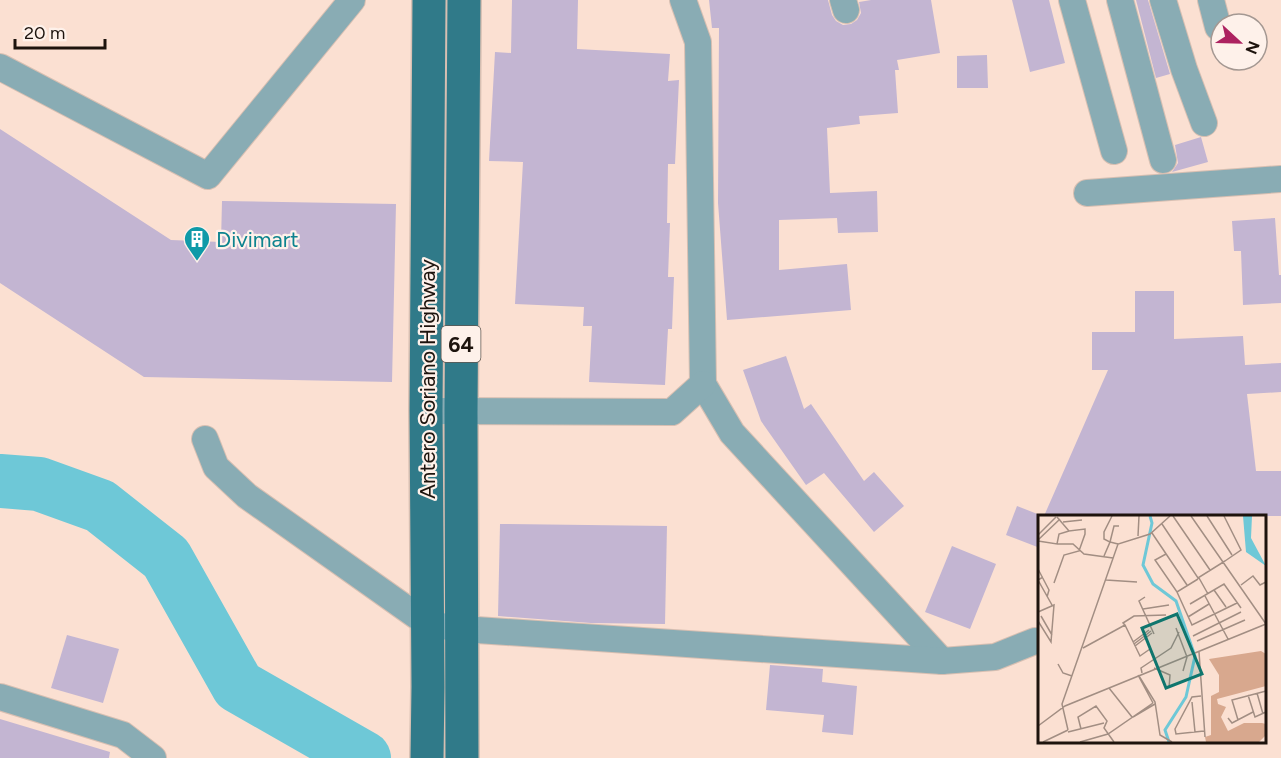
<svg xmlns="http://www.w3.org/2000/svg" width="1281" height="758" viewBox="0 0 1281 758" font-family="Figtree,sans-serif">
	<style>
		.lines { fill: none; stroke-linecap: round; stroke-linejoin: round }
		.river { stroke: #6ec8d7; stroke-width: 54 }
		.building { fill: #c3b5d2 }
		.minor-casing { stroke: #d7bfb2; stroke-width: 28 }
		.primary-casing { stroke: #d7bfb2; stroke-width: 36 }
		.minor { stroke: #89acb4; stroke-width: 26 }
		.primary { stroke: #307a89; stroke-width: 33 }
		.labels { text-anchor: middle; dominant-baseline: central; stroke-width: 4.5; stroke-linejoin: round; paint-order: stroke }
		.shield { fill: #fef1ea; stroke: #60564f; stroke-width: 1.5 }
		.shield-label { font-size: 21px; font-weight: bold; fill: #1d130d }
		.culture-label { font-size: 22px; fill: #0d838f; stroke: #fef1ea; text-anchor: start }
		.street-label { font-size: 22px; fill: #1d130d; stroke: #fef1ea }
		.inset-river { fill: none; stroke: #6ec8d7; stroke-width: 3 }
		.inset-road { fill: none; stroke: #a28e83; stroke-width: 1.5 }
		.view { fill: #0f766e; fill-opacity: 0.15; stroke: #0f766e; stroke-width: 3 }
		.inset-edge { fill: none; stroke: #1d130d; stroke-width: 3 }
	</style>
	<rect width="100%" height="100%" fill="#fbe0d2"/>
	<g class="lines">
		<path class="river" d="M0 481 39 484 100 506 166 558 238 686 364 758"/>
	</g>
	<g class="building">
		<path d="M512 0H578L577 49 670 54 668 81 679 80 675 164H668L667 223H670L668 277H674L672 329H668L665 385 589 382 592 326H583L584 307 515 304 523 162 489 161 495 52 511 53Z"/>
		<path d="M709 0H828L832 15 836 21 843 25 851 24 857 20 861 13 859 2 871 0H931L940 53 897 60 899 70H895L898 113 859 116 860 124 827 128 830 193 877 191 878 232 838 233 837 218 779 220V270L847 264 851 310 727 320 718 203 719 28H712Z"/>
		<path d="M1012 0H1049L1065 63 1030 72Z"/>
		<path d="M1136 0H1148L1170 74 1156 78Z"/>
		<path d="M987 55 988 88H957V56Z"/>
		<path d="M0 129 171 240 221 242 222 201 396 204 392 382 144 377 0 283Z"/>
		<path d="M1201 137 1208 162 1172 172 1178 163 1175 145Z"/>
		<path d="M1275 218 1279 275H1281V303L1243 305 1241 251H1234L1232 221Z"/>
		<path d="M1135 291H1174V339L1243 336 1245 365 1281 363V392L1247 394 1256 471H1281V516H1044L1108 370H1092V332H1135Z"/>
		<path d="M786 356 804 409 811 404 864 481 874 472 904 506 874 532 824 473 806 485 761 421 743 370Z"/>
		<path d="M1017 506 1040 515V548L1006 535Z"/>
		<path d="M500 524 667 526 665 624 591 623 498 616Z"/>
		<path d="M952 546 996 564 970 629 925 612Z"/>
		<path d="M67 635 119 649 103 703 51 688Z"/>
		<path d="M770 665 823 669 822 682 857 686 853 735 822 732 824 715 766 710Z"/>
		<path d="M0 719 110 752 109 758H0Z"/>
	</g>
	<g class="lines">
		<g class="minor-casing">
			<g id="minor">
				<path d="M683 0 698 42 703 384 732 433 942 661"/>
				<path d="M843 0 846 10"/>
				<path d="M1072 0 1114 151"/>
				<path d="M1120 0 1163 160"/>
				<path d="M1163 0 1184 69 1204 123"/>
				<path d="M1211 0 1218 27"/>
				<path d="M0 67 208 176 352 0"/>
				<path d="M1087 193 1281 179"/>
				<path d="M426 411 672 412 703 384"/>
				<path d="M205 439 216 467 247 496 428 624 462 629 942 661 995 657 1035 641"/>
				<path d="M0 697 123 735 153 758"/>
			</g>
		</g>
		<g class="primary-casing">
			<g id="primary">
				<path d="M427 758 428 687 426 411 429 0"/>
				<path d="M462 758 461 412 464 0"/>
			</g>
		</g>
		<use href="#minor" class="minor"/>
		<use href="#primary" class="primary"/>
	</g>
	<defs>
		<g id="building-pin" transform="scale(1.35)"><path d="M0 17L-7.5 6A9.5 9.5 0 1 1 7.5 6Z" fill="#0f9aa8" stroke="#fef1ea"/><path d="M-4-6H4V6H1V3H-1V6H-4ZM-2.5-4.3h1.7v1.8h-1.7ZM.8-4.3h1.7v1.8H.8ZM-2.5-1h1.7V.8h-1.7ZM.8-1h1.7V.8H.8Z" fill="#fff"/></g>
	</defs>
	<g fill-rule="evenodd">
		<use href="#building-pin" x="197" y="239"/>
	</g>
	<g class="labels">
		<rect class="shield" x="441.5" y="326" width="39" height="36" rx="4.5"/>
		<g class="shield-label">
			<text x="461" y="344">64</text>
		</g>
		<g class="culture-label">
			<text x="216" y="239">Divimart</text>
		</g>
		<g class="street-label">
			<text transform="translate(427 379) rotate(-90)">Antero Soriano Highway</text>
		</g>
	</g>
	<g transform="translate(1038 515)">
		<rect width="228" height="228" fill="#fbe0d2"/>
		<path d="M223 136 228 139V171L179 184 180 189 188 192 183 202 190 216 206 208H224L228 209V220L221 227H168L167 222 173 220V181L181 177V160L171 144Z" fill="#d8a88e"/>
		<path d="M205 1H214L213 23 228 51 208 37Z" fill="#6ec8d7"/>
		<path class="inset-river" d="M112 1 114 8 105 50 115 69 138 86 157 141 148 182 127 215 131 227"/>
		<path class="inset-road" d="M135 1 172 55M153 1 228 109M169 1 194 40M186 1 203 35 187 46M25 7 44 5M124 9 160 63 187 46M114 18 149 70M0 20 18 2M100 21 101 1M0 25 22 4M0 26 19 29 21 19 31 16M19 29H35L46 39 75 43M80 29 72 27 76 11H81M128 39 117 45 139 77 160 64M66 41 72 27 66 24V17L74 1M0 54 11 75 9 82M5 62 0 65 14 90M161 63 170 79M68 65 99 67M16 68 26 40 41 36 47 19V14L31 16 19 2M203 70 215 61 222 70 228 67M176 75 188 92M139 77 154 110 199 88M167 81 190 124M107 82 101 86 116 119M152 89 186 69 203 93M105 94 131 90M0 97 16 90 13 127 0 106M3 101 14 120M150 102 171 89M87 110 102 141 112 134M138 113 149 142 145 156M155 121 203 97M159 126 207 105M95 127 111 115M96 129 113 116M97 131 114 118M45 133 87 110 85 108 96 101 128 100M161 137 167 222M20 149 25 158 34 161M116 153 132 160 131 173M104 158 103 153 133 133 141 117M100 160 115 188M101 161 117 187 122 220 134 227M71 173 94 202M219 178 225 199M210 180 217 202 228 197M163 181 154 182 137 214 138 219 166 216M154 187 157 217M95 202 117 189M190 203 194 208 215 197M200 205 194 185 228 176M0 211 27 191 228 109M43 214 40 202 58 191 69 206 66 213 76 227M30 215 24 189 80 29 112 19 132 1M30 217 66 208M5 227 30 215M42 227 70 219 115 188"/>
		<path class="view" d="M139 99 164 159 128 173 104 113Z"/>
		<rect width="228" height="228" class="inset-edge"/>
	</g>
	<g transform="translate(1239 42) rotate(112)"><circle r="28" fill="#fef1ea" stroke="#a49892" stroke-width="1.5"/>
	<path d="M0-4.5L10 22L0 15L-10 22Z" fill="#ad2260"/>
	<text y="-9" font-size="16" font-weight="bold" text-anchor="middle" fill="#1d130d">N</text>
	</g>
	<path d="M15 39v9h90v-9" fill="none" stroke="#1d130d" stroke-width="3"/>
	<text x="24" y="39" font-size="18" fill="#1d130d" stroke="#fef1ea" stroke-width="4.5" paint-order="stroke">20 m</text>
</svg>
